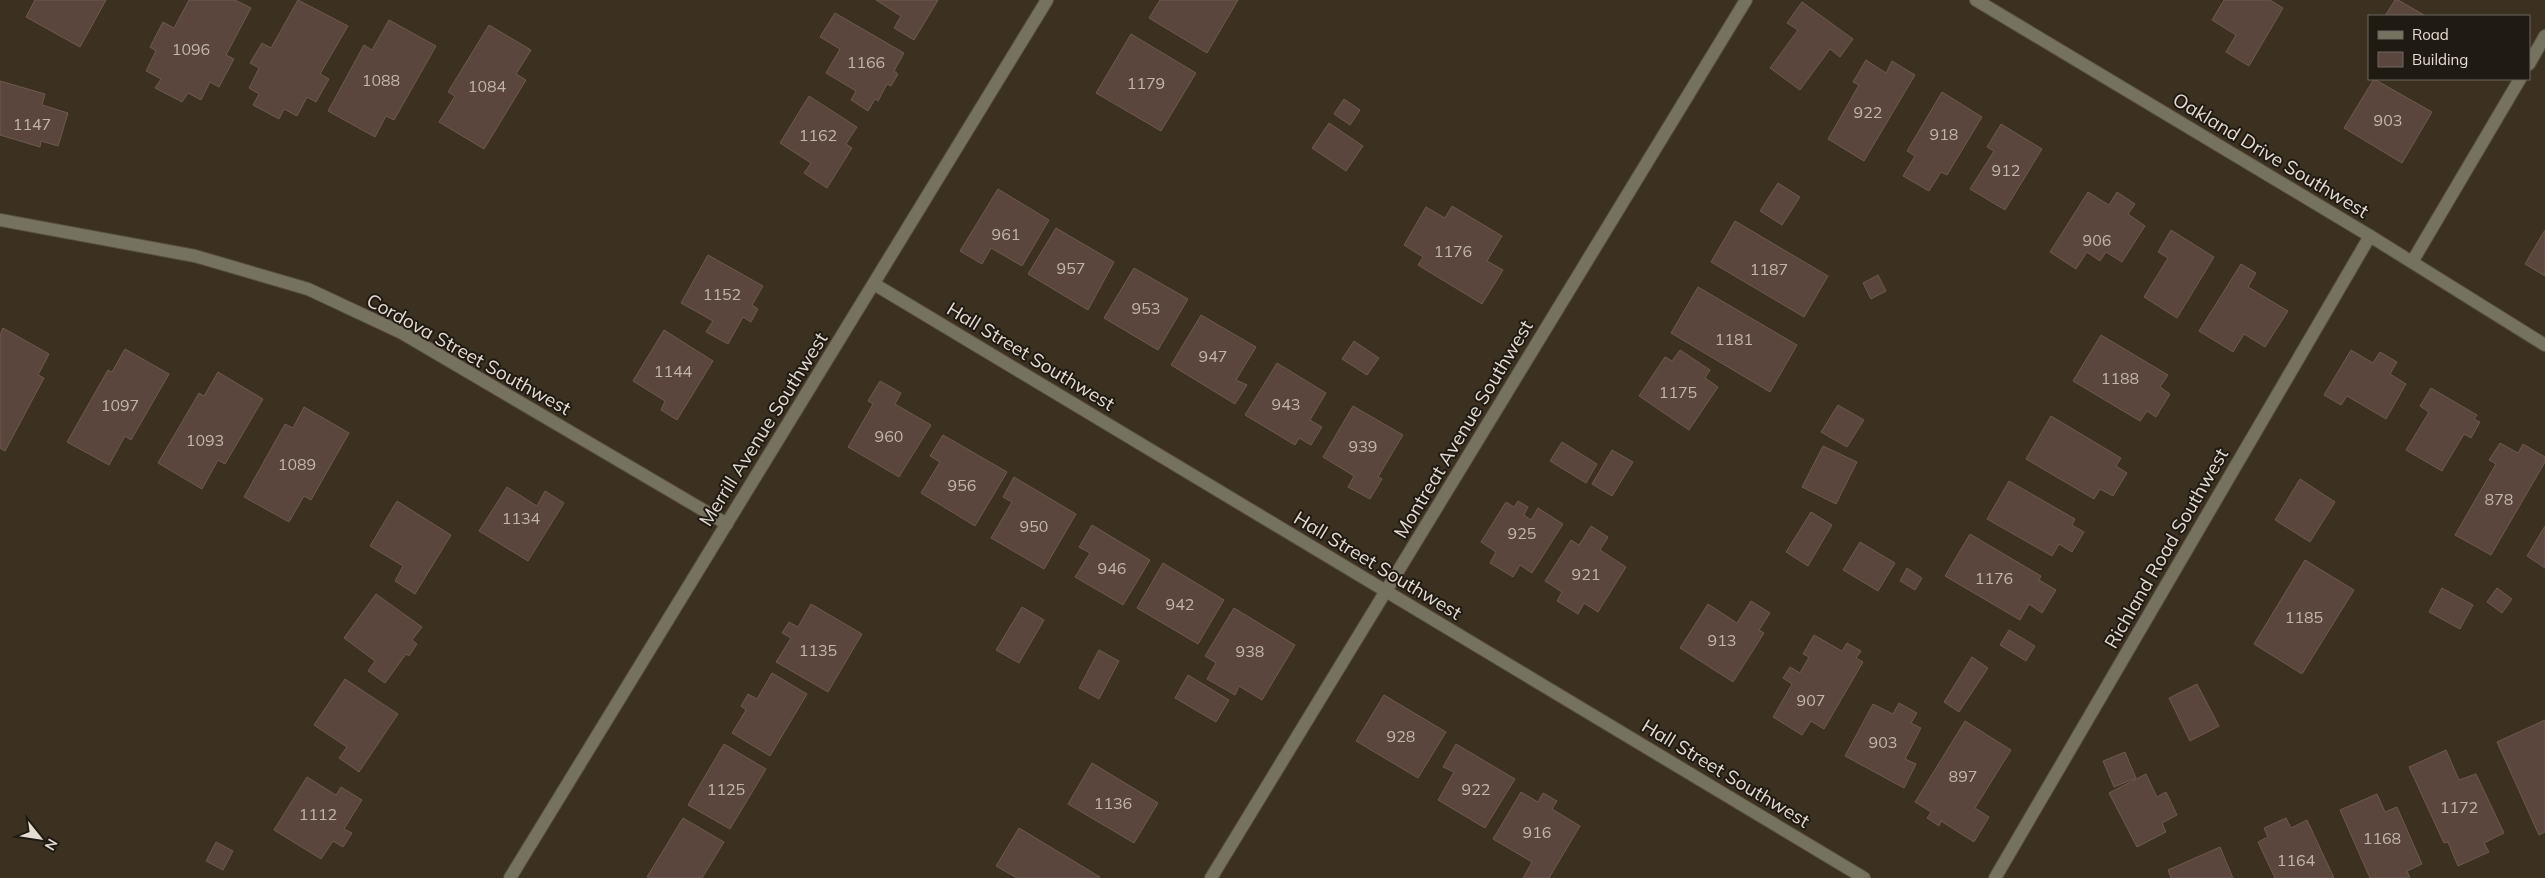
<svg xmlns="http://www.w3.org/2000/svg" width="2545" height="878" viewBox="0 0 2545 878" font-family="Mulish,sans-serif">
	<style>
		.building { fill: #5a463c; stroke: #6e594e }
		.lines { fill: none; stroke-linecap: round; stroke-linejoin: round }
		.minor-casing { stroke: #5a5040; stroke-width: 14 }
		.minor { stroke: #75735f; stroke-width: 12 }
		.labels { text-anchor: middle; dominant-baseline: central; stroke-width: 4; stroke-linejoin: round; paint-order: stroke }
		.number-label { font-size: 16px; fill: #c2b6ac }
		.street-label { font-size: 19px; fill: #e4dcd2; stroke: #1f1a12 }
	</style>
	<rect width="100%" height="100%" fill="#3c3120"/>
	<g class="building">
		<path d="M35 0H106L80 47 26 17Z"/>
		<path d="M189 0H235L251 8 226 55 234 59 219 87 210 82 201 100 188 93 182 102 155 88 161 79 146 71 156 51 150 47 163 22 174 28Z"/>
		<path d="M298 0 348 26 320 74 329 79 316 102 307 97 297 116 284 109 279 119 253 105 259 94 249 88 259 68 250 63 262 43 271 48Z"/>
		<path d="M876 0H938L914 40 894 28 901 16Z"/>
		<path d="M1160 0H1238L1207 53 1149 18Z"/>
		<path d="M2224 0H2270L2283 8 2249 66 2226 52 2236 35 2212 20Z"/>
		<path d="M2395 0H2398L2424 15 2385 16Z"/>
		<path d="M1802 2 1853 39 1840 57 1830 49 1800 90 1770 68 1798 30 1787 23Z"/>
		<path d="M835 13 904 53 894 71 898 74 891 86 887 84 878 101 875 99 868 111 851 100 856 91 826 73 840 49 820 37Z"/>
		<path d="M389 20 436 46 394 120 386 116 375 137 328 111 364 45 372 50Z"/>
		<path d="M489 25 531 50 516 74 526 80 484 149 439 122 455 96 448 92Z"/>
		<path d="M1131 34 1196 73 1161 131 1096 93Z"/>
		<path d="M1866 60 1886 73 1892 61 1915 75 1864 161 1828 139 1859 85 1853 82Z"/>
		<path d="M2374 79 2432 112 2402 163 2344 128Z"/>
		<path d="M0 81 45 94 42 105 68 113 58 146 41 141 40 147 0 135Z"/>
		<path d="M1942 92 1982 117 1947 175 1941 172 1929 191 1903 176 1915 156 1907 151Z"/>
		<path d="M809 96 857 127 846 144 852 148 827 188 804 173 811 163 780 143Z"/>
		<path d="M1344 99 1360 110 1350 125 1334 114Z"/>
		<path d="M1329 123 1363 146 1346 171 1312 148Z"/>
		<path d="M2001 124 2042 149 2005 210 1970 189 1994 151 1987 147Z"/>
		<path d="M1778 183 1800 197 1782 225 1760 211Z"/>
		<path d="M998 189 1049 220 1022 266 991 248 982 264 960 251Z"/>
		<path d="M2088 192 2109 205 2117 192 2135 204 2128 214 2145 226 2122 262 2106 252 2100 261 2087 252 2076 269 2050 252Z"/>
		<path d="M1452 206 1502 236 1487 261 1503 270 1482 304 1418 265 1423 257 1404 245 1426 207 1445 218Z"/>
		<path d="M1735 221 1828 276 1804 317 1711 262Z"/>
		<path d="M1056 228 1114 262 1088 310 1028 274Z"/>
		<path d="M2171 230 2214 257 2177 318 2144 297 2168 258 2158 252Z"/>
		<path d="M2545 230V276L2525 264Z"/>
		<path d="M708 255 763 286 752 305 758 309 751 322 743 317 728 344 706 332 713 321 681 303Z"/>
		<path d="M2241 264 2256 273 2248 287 2288 311 2265 347 2244 334 2233 352 2199 331Z"/>
		<path d="M1134 268 1188 299 1158 350 1104 318Z"/>
		<path d="M1878 275 1886 291 1871 299 1863 283Z"/>
		<path d="M1698 287 1797 345 1770 392 1671 333Z"/>
		<path d="M1201 315 1256 347 1236 380 1247 385 1235 404 1171 365Z"/>
		<path d="M3 328 49 354 38 375 44 378 5 451 0 448V335Z"/>
		<path d="M664 330 713 361 677 420 661 410 665 401 633 381Z"/>
		<path d="M2101 335 2168 375 2160 387 2170 394 2156 417 2147 411 2140 421 2073 381Z"/>
		<path d="M1354 341 1379 358 1367 375 1342 359Z"/>
		<path d="M125 349 169 374 131 440 125 436 109 465 67 442 108 370 112 372Z"/>
		<path d="M1680 350 1710 370 1705 378 1718 387 1689 430 1639 396 1665 357 1672 361Z"/>
		<path d="M2351 350 2373 363 2380 352 2397 362 2390 374 2406 384 2386 419 2347 396 2341 405 2324 395Z"/>
		<path d="M1277 363 1326 393 1310 420 1322 427 1311 445 1299 438 1295 445 1245 415Z"/>
		<path d="M218 372 263 399 225 464 218 460 202 489 158 463 199 393 204 396Z"/>
		<path d="M880 381 901 393 895 404 931 425 899 477 848 447 873 404 868 401Z"/>
		<path d="M2431 388 2477 415 2474 419 2480 422 2471 438 2464 434 2442 471 2406 450 2429 412 2420 406Z"/>
		<path d="M1838 405 1864 420 1847 447 1821 432Z"/>
		<path d="M1353 406 1403 435 1378 477 1382 479 1370 499 1348 487 1354 476 1323 457Z"/>
		<path d="M304 407 349 433 311 500 304 496 289 522 244 497 285 424 293 428Z"/>
		<path d="M2051 416 2121 458 2116 466 2127 473 2113 496 2100 489 2094 499 2026 459Z"/>
		<path d="M943 435 1007 472 975 526 921 493 940 462 930 456Z"/>
		<path d="M1562 442 1597 464 1586 483 1550 461Z"/>
		<path d="M2500 443 2518 453 2523 444 2545 457V462L2491 555 2455 535 2496 464 2489 460Z"/>
		<path d="M1823 446 1857 462 1836 504 1802 487Z"/>
		<path d="M1612 450 1633 462 1612 496 1592 484Z"/>
		<path d="M1014 477 1076 514 1044 569 991 538 1012 502 1003 497Z"/>
		<path d="M2300 479 2335 502 2310 542 2275 520Z"/>
		<path d="M2009 481 2075 519 2072 525 2084 532 2072 552 2059 544 2052 556 1987 519Z"/>
		<path d="M507 487 537 506 545 491 564 503 528 561 479 531Z"/>
		<path d="M397 501 451 535 415 594 395 581 403 566 370 546Z"/>
		<path d="M1518 501 1528 507 1524 515 1531 520 1538 508 1563 524 1532 573 1520 565 1513 577 1490 563 1496 552 1481 542 1506 502 1514 507Z"/>
		<path d="M1811 512 1832 525 1808 566 1786 552Z"/>
		<path d="M1092 525 1150 560 1123 605 1075 577 1090 553 1079 547Z"/>
		<path d="M1591 526 1608 537 1600 550 1626 567 1598 612 1584 603 1578 614 1557 601 1562 592 1545 581 1571 540 1579 545Z"/>
		<path d="M2545 526V568L2527 556Z"/>
		<path d="M1970 534 2041 576 2039 580 2056 590 2042 613 2029 604 2020 620 1945 576Z"/>
		<path d="M1860 542 1895 563 1878 591 1843 570Z"/>
		<path d="M2305 560 2354 590 2302 674 2254 644Z"/>
		<path d="M1163 563 1224 600 1198 644 1137 608Z"/>
		<path d="M1907 568 1922 578 1915 590 1900 581Z"/>
		<path d="M2442 588 2473 605 2460 629 2429 612Z"/>
		<path d="M2497 588 2512 599 2502 613 2487 602Z"/>
		<path d="M376 594 422 627 412 640 417 644 409 656 406 654 385 683 368 671 375 661 344 638Z"/>
		<path d="M1751 601 1770 613 1759 630 1764 633 1733 682 1680 648 1708 604 1737 623Z"/>
		<path d="M811 604 862 634 828 692 776 662 791 638 782 633 789 622 798 627Z"/>
		<path d="M1022 607 1044 620 1019 663 996 650Z"/>
		<path d="M1234 608 1295 645 1262 700 1239 686 1235 695 1207 679 1216 663 1205 656Z"/>
		<path d="M2009 630 2035 646 2026 661 2000 645Z"/>
		<path d="M1814 635 1842 651 1847 643 1861 651 1856 658 1863 662 1824 729 1811 721 1802 735 1773 717 1792 684 1783 678 1790 667 1800 673 1809 657 1803 654Z"/>
		<path d="M1099 650 1119 661 1099 699 1079 688Z"/>
		<path d="M1972 657 1988 668 1959 712 1944 702Z"/>
		<path d="M772 673 807 694 770 756 732 733 746 710 741 706 748 694 757 699Z"/>
		<path d="M1188 675 1229 700 1216 722 1175 698Z"/>
		<path d="M345 679 398 714 359 772 339 758 347 747 314 725Z"/>
		<path d="M2197 684 2219 726 2190 741 2169 698Z"/>
		<path d="M1384 695 1446 732 1418 778 1356 741Z"/>
		<path d="M1899 703 1917 713 1911 723 1921 728 1905 759 1916 764 1904 788 1845 756 1873 704 1893 714Z"/>
		<path d="M2545 720V832L2539 835 2497 742Z"/>
		<path d="M1965 721 2011 750 1975 808 1989 817 1974 842 1941 821 1939 826 1927 818 1931 812 1915 802Z"/>
		<path d="M724 744 766 769 730 829 688 805Z"/>
		<path d="M1456 744 1515 779 1485 828 1438 800 1454 772 1443 767Z"/>
		<path d="M2446 750 2459 780 2476 774 2504 833 2484 843 2489 852 2458 866 2448 842 2444 843 2409 767Z"/>
		<path d="M2125 752 2136 778 2114 787 2103 761Z"/>
		<path d="M1092 763 1158 803 1134 843 1068 804Z"/>
		<path d="M2146 774 2157 797 2166 792 2177 815 2162 823 2166 832 2137 847 2109 793Z"/>
		<path d="M307 777 336 795 341 787 362 800 344 829 352 833 343 847 333 841 321 859 274 830Z"/>
		<path d="M1521 792 1538 802 1543 793 1557 801 1552 809 1580 826 1549 878H1523L1532 862 1493 839Z"/>
		<path d="M2377 794 2385 812 2397 807 2422 864 2407 871 2410 878H2370L2340 810Z"/>
		<path d="M683 818 724 842 702 878H649L647 877Z"/>
		<path d="M2286 818 2291 828 2307 820 2334 878H2275L2258 842 2268 837 2264 828Z"/>
		<path d="M1019 828 1100 877V878H1017L996 866Z"/>
		<path d="M216 842 233 851 223 870 206 861Z"/>
		<path d="M2220 847 2233 878H2171L2168 870Z"/>
	</g>
	<g class="lines">
		<g class="minor-casing">
			<g id="minor">
				<path d="M1976 0 2370 236 2545 345"/>
				<path d="M2529 64 2545 36"/>
				<path d="M0 220 195 256 308 289 402 333 727 524"/>
				<path d="M2412 262 2520 79"/>
				<path d="M874 284 1864 878"/>
				<path d="M510 878 1047 0"/>
				<path d="M1211 878 1746 0"/>
				<path d="M1995 878 2370 236"/>
			</g>
		</g>
		<use href="#minor" class="minor"/>
	</g>
	<g class="labels">
		<g class="number-label">
			<text x="191" y="49">1096</text>
			<text x="866" y="62">1166</text>
			<text x="381" y="80">1088</text>
			<text x="1146" y="83">1179</text>
			<text x="487" y="86">1084</text>
			<text x="1868" y="112">922</text>
			<text x="2388" y="120">903</text>
			<text x="32" y="124">1147</text>
			<text x="1944" y="134">918</text>
			<text x="818" y="135">1162</text>
			<text x="2006" y="170">912</text>
			<text x="1006" y="234">961</text>
			<text x="2097" y="240">906</text>
			<text x="1453" y="251">1176</text>
			<text x="1071" y="268">957</text>
			<text x="1769" y="269">1187</text>
			<text x="722" y="294">1152</text>
			<text x="1146" y="308">953</text>
			<text x="1734" y="339">1181</text>
			<text x="1213" y="356">947</text>
			<text x="673" y="371">1144</text>
			<text x="2120" y="378">1188</text>
			<text x="1678" y="392">1175</text>
			<text x="1286" y="404">943</text>
			<text x="120" y="405">1097</text>
			<text x="889" y="436">960</text>
			<text x="205" y="440">1093</text>
			<text x="1363" y="446">939</text>
			<text x="297" y="464">1089</text>
			<text x="962" y="485">956</text>
			<text x="2499" y="499">878</text>
			<text x="521" y="518">1134</text>
			<text x="1034" y="526">950</text>
			<text x="1522" y="533">925</text>
			<text x="1112" y="568">946</text>
			<text x="1586" y="574">921</text>
			<text x="1994" y="578">1176</text>
			<text x="1180" y="604">942</text>
			<text x="2304" y="617">1185</text>
			<text x="1722" y="640">913</text>
			<text x="818" y="650">1135</text>
			<text x="1250" y="651">938</text>
			<text x="1811" y="700">907</text>
			<text x="1401" y="736">928</text>
			<text x="1883" y="742">903</text>
			<text x="1963" y="776">897</text>
			<text x="726" y="789">1125</text>
			<text x="1476" y="789">922</text>
			<text x="1113" y="803">1136</text>
			<text x="2459" y="807">1172</text>
			<text x="318" y="814">1112</text>
			<text x="1537" y="832">916</text>
			<text x="2382" y="838">1168</text>
			<text x="2296" y="860">1164</text>
		</g>
		<g class="street-label">
			<text transform="translate(2271 155) rotate(31)">Oakland Drive Southwest</text>
			<text transform="translate(469 354) rotate(29)">Cordova Street Southwest</text>
			<text transform="translate(1031 356) rotate(31)">Hall Street Southwest</text>
			<text transform="translate(763 429) rotate(-58)">Merrill Avenue Southwest</text>
			<text transform="translate(1463 429) rotate(-59)">Montreat Avenue Southwest</text>
			<text transform="translate(2166 548) rotate(-60)">Richland Road Southwest</text>
			<text transform="translate(1378 565) rotate(31)">Hall Street Southwest</text>
			<text transform="translate(1726 773) rotate(31)">Hall Street Southwest</text>
		</g>
	</g>
	<rect x="2368" y="15" width="162" height="65" fill="#1f1a12" stroke="#6e685f"/>
	<rect x="2378" y="31" width="25" height="8" fill="#75735f" stroke="#6e685f"/>
	<text x="2412" y="40" font-size="15" fill="#e4dcd2">Road</text>
	<rect x="2378" y="52" width="25" height="15" fill="#5a463c" stroke="#6e685f"/>
	<text x="2412" y="65" font-size="15" fill="#e4dcd2">Building</text>
	<g transform="translate(40 838) rotate(120)" stroke="#1f1a12" stroke-width="4" paint-order="stroke">
	<path d="M0-4L9 19L0 12L-9 19Z" fill="#e4dcd2"/>
	<text y="-8" font-size="14" font-weight="bold" text-anchor="middle" fill="#e4dcd2">N</text>
	</g>
</svg>
